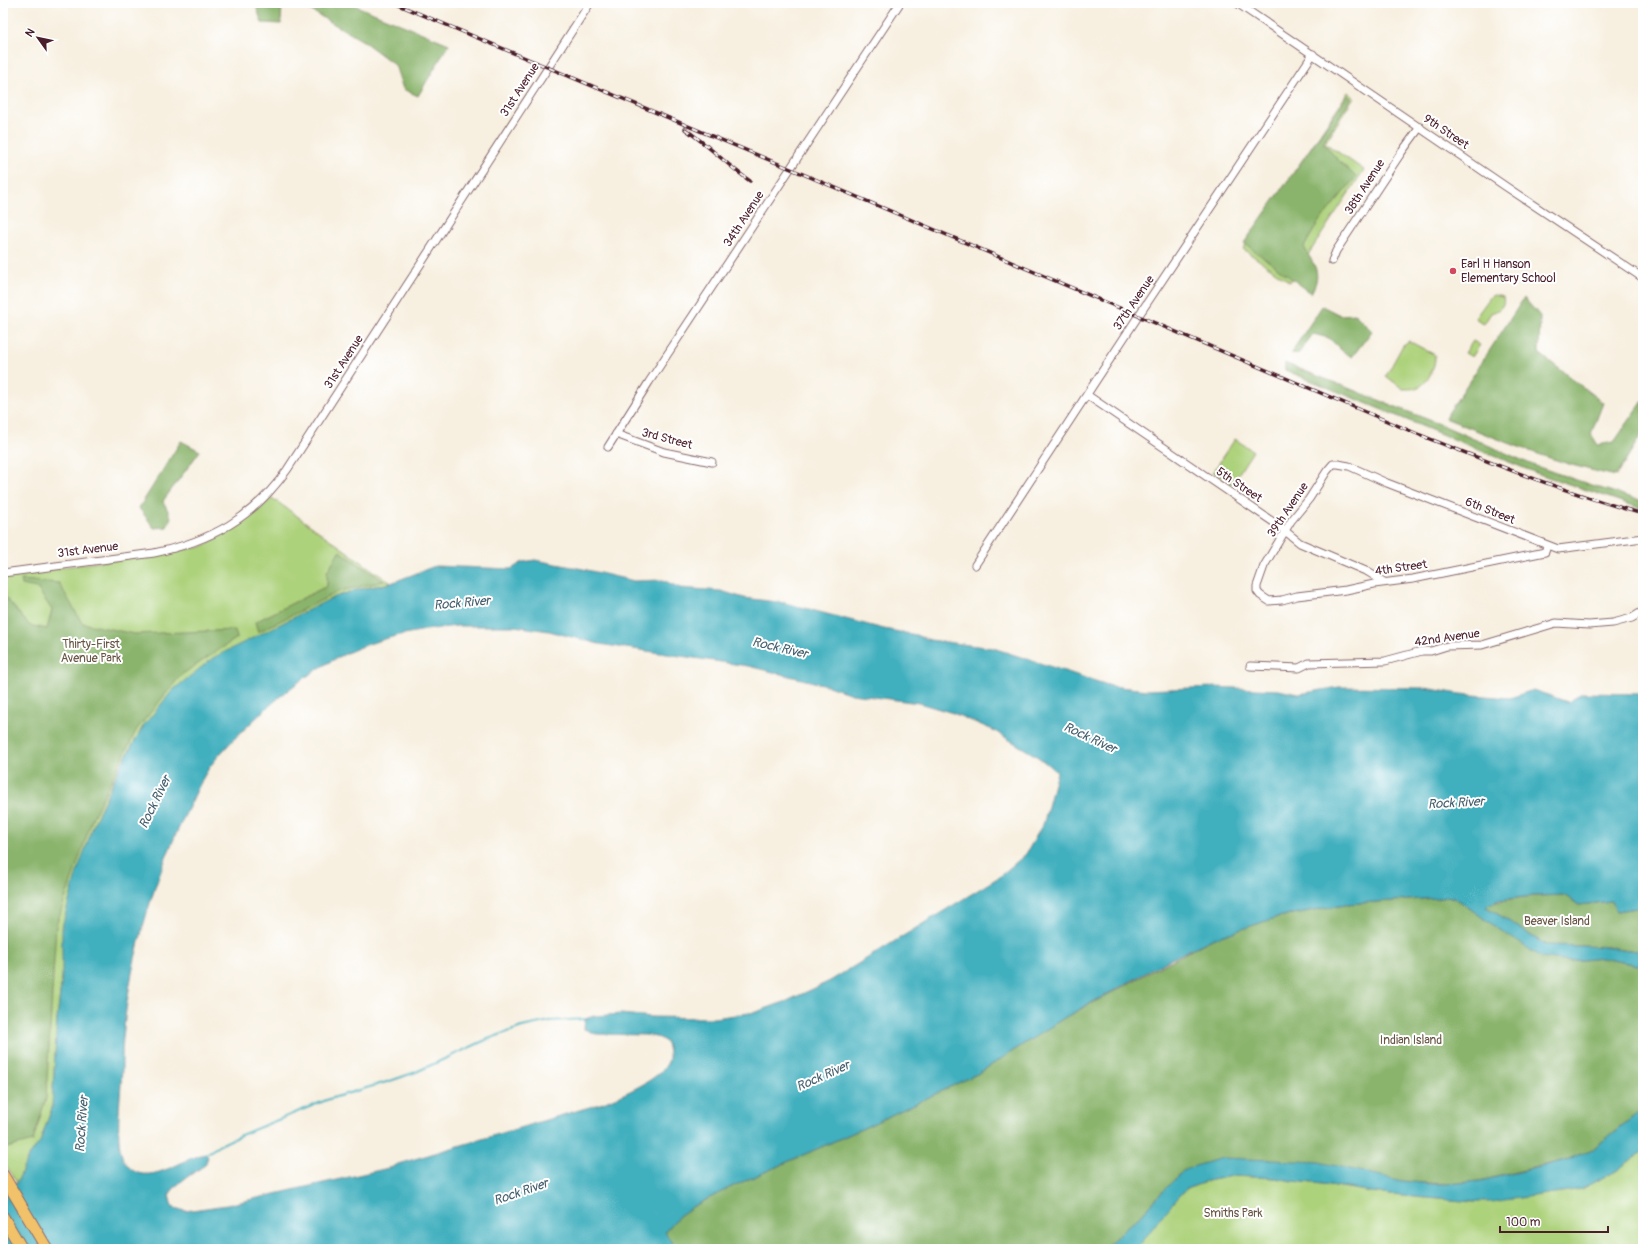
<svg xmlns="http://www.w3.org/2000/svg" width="1646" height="1252" viewBox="0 0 1646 1252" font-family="Pangolin,sans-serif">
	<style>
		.green { fill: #add27c; stroke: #7c7854 }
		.forest { fill: #8ab46c; stroke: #6a6a4c }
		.water { fill: #41afbe; stroke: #466774; fill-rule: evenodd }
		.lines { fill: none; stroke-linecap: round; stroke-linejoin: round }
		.stream { stroke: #41afbe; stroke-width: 2 }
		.minor-casing { stroke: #87686a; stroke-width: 9 }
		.highway-casing { stroke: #87686a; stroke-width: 13 }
		.minor { stroke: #fff; stroke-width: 7 }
		.highway { stroke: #f2c26a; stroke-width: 11 }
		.rail-casing { stroke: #4a1f2b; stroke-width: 3.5 }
		.rail { stroke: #fff; stroke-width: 2; stroke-dasharray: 6; stroke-linecap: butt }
		.poi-dot { fill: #d1495b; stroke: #fff; stroke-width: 1.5 }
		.labels { text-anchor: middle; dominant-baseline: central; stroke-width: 4; stroke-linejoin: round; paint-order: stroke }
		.street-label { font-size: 12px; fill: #4a1f2b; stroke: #fff }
		.poi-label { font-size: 12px; fill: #4a1f2b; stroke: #fff; text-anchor: start }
		.park-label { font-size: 12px; fill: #685543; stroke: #fff }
		.water-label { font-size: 13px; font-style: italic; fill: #46606d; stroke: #fff }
	</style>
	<rect width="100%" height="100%" fill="#fff"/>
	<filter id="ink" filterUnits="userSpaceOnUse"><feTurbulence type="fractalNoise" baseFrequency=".025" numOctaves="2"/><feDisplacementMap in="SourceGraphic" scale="8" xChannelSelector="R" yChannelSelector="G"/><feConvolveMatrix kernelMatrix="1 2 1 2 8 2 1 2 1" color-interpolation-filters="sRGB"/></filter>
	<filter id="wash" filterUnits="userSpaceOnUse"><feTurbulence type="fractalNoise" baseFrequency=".012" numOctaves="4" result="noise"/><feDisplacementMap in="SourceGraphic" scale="16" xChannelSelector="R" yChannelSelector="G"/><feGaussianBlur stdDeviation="0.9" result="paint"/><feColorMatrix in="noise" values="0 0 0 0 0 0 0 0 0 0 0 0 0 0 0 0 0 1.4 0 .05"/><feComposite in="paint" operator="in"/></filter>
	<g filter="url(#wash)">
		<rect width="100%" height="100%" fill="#f7efdf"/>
		<g class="green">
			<path d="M1348 92 1354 97 1325 143 1364 170 1290 282 1243 249Z"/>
			<path d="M1494 295 1503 297C1506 306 1498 311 1491 313L1484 324 1475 318 1491 296Z"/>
			<path d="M1409 341 1435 355C1436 366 1428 384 1417 388 1413 389 1408 389 1403 389L1386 376 1403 345Z"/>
			<path d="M1473 341 1480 345 1472 357 1465 353Z"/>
			<path d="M1235 439 1253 451 1232 484 1213 472Z"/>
			<path d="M272 498 391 583 356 590 332 599 213 658 144 725 120 767 95 821 62 977 57 1020 52 1108 40 1142 28 1157 17 1183 3 1162V576L201 547 245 522Z"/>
			<path d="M1643 1151V1249H1137L1160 1217 1186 1189 1211 1180 1232 1176 1276 1178 1293 1181 1323 1184 1391 1195 1475 1202 1582 1189 1616 1171Z"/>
		</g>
		<g class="forest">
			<path d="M255 3H282L281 24 262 23Z"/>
			<path d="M298 3H349L449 44 418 96 403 89 395 65 363 41Z"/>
			<path d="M1348 95 1351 98 1323 142 1336 158 1356 177 1318 223 1304 247C1314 266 1323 272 1311 293L1244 243Z"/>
			<path d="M1524 298 1540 316 1539 353 1603 403 1591 434 1598 445 1614 442 1643 401V432L1616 476C1556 464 1501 440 1445 418Z"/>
			<path d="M1322 306 1340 315 1355 314 1372 331 1352 357 1342 351 1329 338 1313 334 1298 354 1291 353Z"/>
			<path d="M1285 363 1442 425 1533 465 1600 488 1643 501V509L1536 473 1285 370Z"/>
			<path d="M181 441 200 451 163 501 171 517 167 527 154 528 139 508Z"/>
			<path d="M339 551 384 581 340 591 258 632 255 622 327 586V572Z"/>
			<path d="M21 580 59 583 82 623 134 634 235 630 237 638 181 675 137 729 93 817 56 926 46 1098 33 1141 3 1149V586L6 598 29 625 47 629 52 610 37 588 22 585Z"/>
			<path d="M1564 895 1579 905 1611 901 1617 911 1643 907V952L1608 947 1546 945 1485 906C1510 896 1537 896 1564 895Z"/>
			<path d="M1454 897 1497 928 1570 961 1602 958 1643 966V1109L1593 1149 1569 1159 1480 1181 1449 1184 1183 1171 1166 1188 1141 1215 1103 1249H677L675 1248 665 1232 679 1216 692 1207 731 1187 866 1127 979 1073 1064 1018 1212 939 1278 917 1344 904Z"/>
		</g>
		<g class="water">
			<path d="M535 560 583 569 634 581 663 580 680 588 721 591 744 598 785 603 884 629 916 635 930 640 993 648 1111 686 1147 690 1213 687 1278 690 1299 694 1339 687 1425 688 1460 694 1510 698 1533 690 1568 702 1583 693 1643 694V907L1617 911 1611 901 1579 905 1564 895 1533 896 1499 900 1485 906 1546 945 1608 947 1643 952V966L1602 958 1570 961 1541 957 1497 928 1454 897 1345 904 1278 917 1212 939 1171 959 1064 1018 979 1073 866 1127 731 1187 692 1207 679 1216 665 1232 675 1248 677 1249H3V1186L17 1183 28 1157 40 1142 52 1108 57 1020 62 977V927L77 872 95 821 120 767 144 725 173 690 213 658 332 598 356 590 391 583 435 566 511 569 523 562ZM457 626H514L549 631 599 644 748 666 822 684 852 694 919 703 953 713 993 730 1038 757 1057 772 1044 822 1026 854 999 877 830 981 787 1001 756 1012 714 1018 652 1017 621 1014 594 1016 585 1019 584 1029 596 1034 646 1035 660 1038 667 1043C668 1048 670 1055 669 1059 664 1079 621 1095 603 1103L398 1164 393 1167 227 1205 185 1211 172 1207 169 1195C178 1181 191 1175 205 1165L208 1157 206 1154C186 1156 151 1186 131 1169 128 1166 123 1160 122 1156 115 1136 121 1092 122 1069 122 1056 122 1042 124 1029 130 957 156 871 189 807 195 795 201 780 209 768 221 751 237 736 252 722 287 688 328 657 375 642 402 633 430 629 457 626Z"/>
			<path d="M1643 1109V1151L1616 1171 1582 1189 1492 1202H1475L1391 1195 1323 1184 1293 1181 1276 1178 1232 1176 1211 1180 1186 1189 1160 1218 1137 1249H1103L1141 1215 1166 1188 1183 1171 1195 1166 1223 1158 1319 1162 1403 1181 1432 1184H1449L1480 1181 1544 1166 1569 1159 1593 1149Z"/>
		</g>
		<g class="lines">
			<path class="stream" d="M206 1154 220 1145 241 1135 329 1099 390 1081 416 1072 488 1039 522 1027 550 1021 585 1019"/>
		</g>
	</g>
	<g filter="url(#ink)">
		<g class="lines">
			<g class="minor-casing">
				<g id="minor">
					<path d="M1237 3 1505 186 1643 278"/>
					<path d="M1332 261 1336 251 1401 153 1420 127"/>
					<path d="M1087 395 1279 526 1300 543 1368 572 1384 582"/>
					<path d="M616 434 664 452 712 462"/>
					<path d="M608 447 649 382 900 3"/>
					<path d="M1547 546 1545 552 1413 579 1374 584 1346 590 1297 596 1282 600 1269 601 1260 595 1257 591V586L1264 566 1291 521 1309 499 1327 471 1333 464H1338L1349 466 1387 483 1558 549 1643 538"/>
					<path d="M975 565 1139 315 1313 54"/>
					<path d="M3 573 154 553C211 541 253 518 287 470L590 3"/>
					<path d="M1250 666 1299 668 1309 663 1385 661 1422 651H1431L1447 646 1482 645 1556 623 1589 625 1613 623 1632 618 1643 611"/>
				</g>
			</g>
			<g class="highway-casing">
				<g id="highway">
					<path d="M3 1175 47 1249"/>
					<path d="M3 1217 22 1249"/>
				</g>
			</g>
			<use href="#minor" class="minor"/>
			<use href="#highway" class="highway"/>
			<g class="rail-casing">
				<g id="rail">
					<path d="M394 3 791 169 1420 435C1494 464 1567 493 1643 514"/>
					<path d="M685 129C708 145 727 165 750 181"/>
				</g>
			</g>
			<use href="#rail" class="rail"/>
		</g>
	</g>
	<circle class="poi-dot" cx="1453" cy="271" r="4"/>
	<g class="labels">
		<g class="street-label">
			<text transform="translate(520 90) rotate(-57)">31st Avenue</text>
			<text transform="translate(1446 132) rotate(34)">9th Street</text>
			<text transform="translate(1365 187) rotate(-57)">38th Avenue</text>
			<text transform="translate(744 219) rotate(-57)">34th Avenue</text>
			<text transform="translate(1134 303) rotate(-56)">37th Avenue</text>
			<text transform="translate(344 362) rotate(-57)">31st Avenue</text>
			<text transform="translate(667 439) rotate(15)">3rd Street</text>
			<text transform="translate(1239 485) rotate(34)">5th Street</text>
			<text transform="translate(1288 510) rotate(-56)">39th Avenue</text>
			<text transform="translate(1490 511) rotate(22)">6th Street</text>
			<text transform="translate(88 550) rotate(-7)">31st Avenue</text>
			<text transform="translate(1401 568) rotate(-8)">4th Street</text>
			<text transform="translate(1447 638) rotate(-8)">42nd Avenue</text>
		</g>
		<g class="poi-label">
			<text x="1461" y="264">Earl H Hanson<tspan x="1461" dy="14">Elementary School</tspan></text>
		</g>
		<g class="park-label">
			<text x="91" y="644">Thirty-First<tspan x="91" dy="14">Avenue Park</tspan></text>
			<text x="1557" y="921">Beaver Island</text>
			<text x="1411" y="1040">Indian Island</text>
			<text x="1233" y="1213">Smiths Park</text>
		</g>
		<g class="water-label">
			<text transform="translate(462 603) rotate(-5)">Rock River</text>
			<text transform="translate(780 648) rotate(13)">Rock River</text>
			<text transform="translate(1090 738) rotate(25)">Rock River</text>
			<text transform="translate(155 802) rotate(-64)">Rock River</text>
			<text transform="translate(1456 803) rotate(-3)">Rock River</text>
			<text transform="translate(823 1076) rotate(-24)">Rock River</text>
			<text transform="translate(82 1124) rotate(-86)">Rock River</text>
			<text transform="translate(521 1192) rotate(-19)">Rock River</text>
		</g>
	</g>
	<rect width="1646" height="1252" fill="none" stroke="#fff" stroke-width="16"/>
	<g transform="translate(38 38) rotate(303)" stroke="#ffffff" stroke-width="3" paint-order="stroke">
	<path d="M0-3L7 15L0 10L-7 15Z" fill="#4a1f2b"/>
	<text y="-6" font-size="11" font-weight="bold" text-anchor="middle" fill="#4a1f2b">N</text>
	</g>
	<path d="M1500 1226v6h108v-6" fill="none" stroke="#4a1f2b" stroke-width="2"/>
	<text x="1506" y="1226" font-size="12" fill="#4a1f2b" stroke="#ffffff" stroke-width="3" paint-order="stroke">100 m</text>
</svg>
